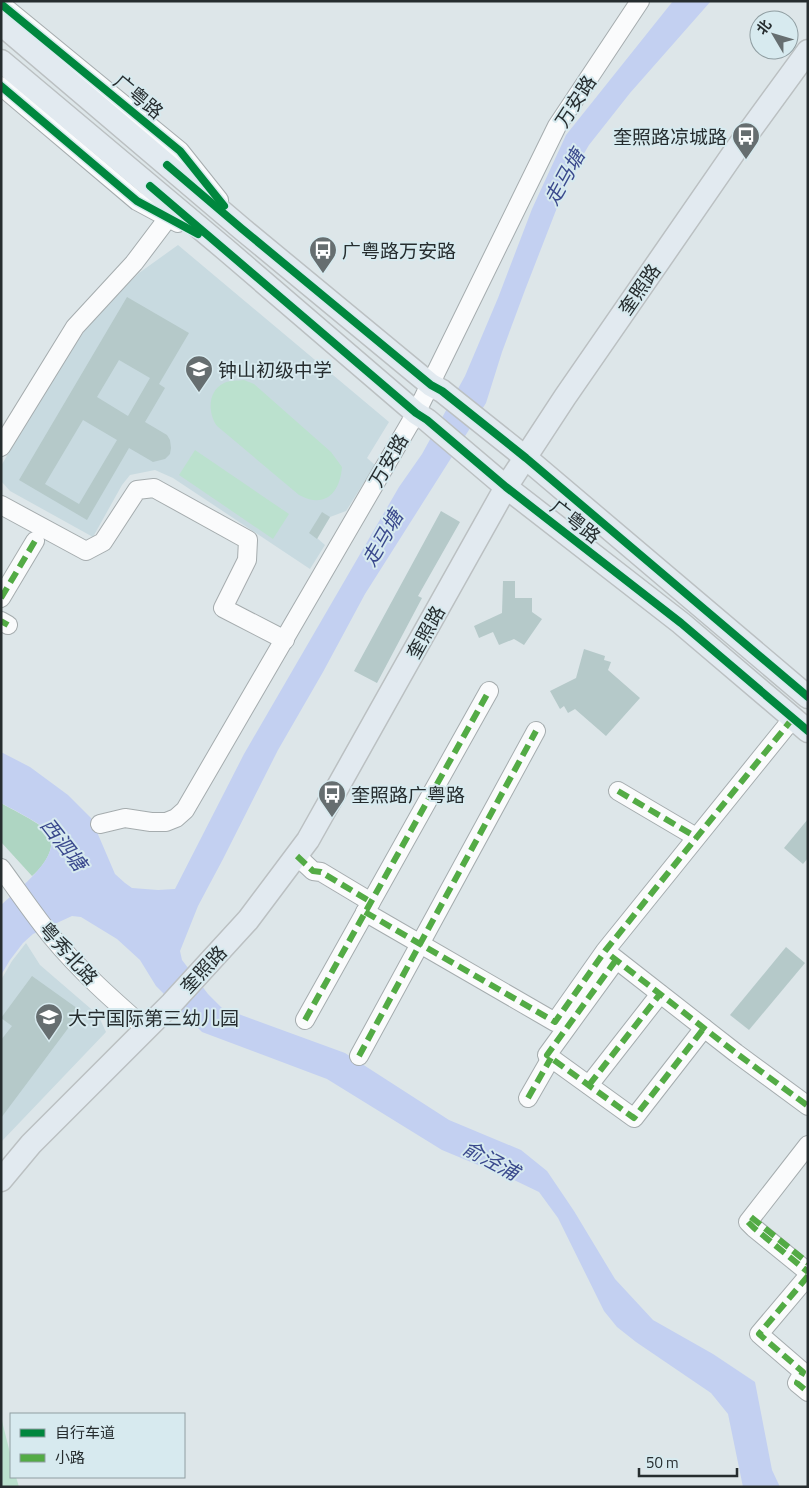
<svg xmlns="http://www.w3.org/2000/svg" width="809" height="1488" viewBox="0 0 809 1488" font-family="'Titillium Web','Noto Sans SC',sans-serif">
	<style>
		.built { fill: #c8dae0 }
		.green { fill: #bbe1ce }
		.forest { fill: #aed5c2 }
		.water { fill: #c3d0f1 }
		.building { fill: #b5c9c9; fill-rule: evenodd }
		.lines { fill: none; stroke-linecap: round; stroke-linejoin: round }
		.minor-casing { stroke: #a5acae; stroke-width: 20 }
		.major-casing { stroke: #bbc0c2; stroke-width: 25 }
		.minor { stroke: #fafbfc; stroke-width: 18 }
		.major { stroke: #e2eaf0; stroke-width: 22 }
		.quiet { stroke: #53ab45; stroke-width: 6; stroke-dasharray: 12 6; stroke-linecap: butt }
		.cycleway-casing { stroke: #d7eaef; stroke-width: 11 }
		.cycleway { stroke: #00873e; stroke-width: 8 }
		.labels { text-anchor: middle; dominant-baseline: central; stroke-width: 4; stroke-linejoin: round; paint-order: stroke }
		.street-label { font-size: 19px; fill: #262d2f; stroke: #d7eaef }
		.poi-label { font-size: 19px; fill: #262d2f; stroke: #d7eaef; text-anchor: start }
		.water-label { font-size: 20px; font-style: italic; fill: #3a498d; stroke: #d7eaef }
	</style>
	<rect width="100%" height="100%" fill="#dde6e9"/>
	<g class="built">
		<path d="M178 245 389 422 367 458 375 465 346 511 330 517 317 538 325 545 310 569 173 478 155 470 130 475 122 485 93 537 10 491 1 481V466L60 364 98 313 139 273Z"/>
		<path d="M26 943 40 965 98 1015 106 1032 1 1142V980L12 961Z"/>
	</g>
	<g class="green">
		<path d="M244 380 254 384 331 452 342 467C340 493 325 509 299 495L217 426C208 414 207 391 224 383 230 380 237 381 244 380Z"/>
		<path d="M195 450 289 514 273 539 179 475Z"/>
		<path d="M1 1417 11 1457V1477H16L19 1487H1Z"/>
	</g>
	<path class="forest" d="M1 803C11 809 42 824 48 832 58 847 43 867 32 876L1 842Z"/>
	<path class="water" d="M673 1H711L630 93 589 145 576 167 560 200 525 290 502 352 486 403 365 594 323 672 278 750 223 859 198 906 180 951 182 960 208 994 222 1008 345 1053 449 1120 521 1150 547 1171 574 1211 615 1279 653 1320 713 1354 755 1382 772 1470 780 1487H743L728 1414 711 1393 636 1342 617 1327 604 1311 558 1218 539 1192 512 1179 442 1150 327 1079 202 1032 156 986 140 960 117 939 81 917 72 916 33 934 23 943 10 960 1 975V905C16 891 65 855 48 832 41 823 12 809 1 803V752L30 767 68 795 91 818 115 874 125 883 132 888 158 890 175 889 244 754 399 487 422 454 465 376 498 298 532 209 566 135Z"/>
	<g class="building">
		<path d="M127 297 189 333 159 384 165 388 145 422 167 435 170 440 171 448 170 454 165 459 153 462 129 448 87 520 19 480ZM119 360 150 378 128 416 97 397ZM83 420 117 440 79 504 45 484Z"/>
		<path d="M441 511 460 522 418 596 422 598 377 683 354 671Z"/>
		<path d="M322 512 330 517 317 539 309 533Z"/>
		<path d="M503 581H515V598H532V612L542 619 524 645 514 639 499 645 493 632 479 638 474 626 502 613Z"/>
		<path d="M584 649 605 656 604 660 611 662 608 670 640 698 606 736 575 709 568 713 564 706 560 709 550 691 576 678Z"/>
		<path d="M808 819V858L803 864 784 848Z"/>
		<path d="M786 947 805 963 749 1030 730 1015Z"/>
		<path d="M32 976 81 1011 1 1118V1040L12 1026 1 1018Z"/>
	</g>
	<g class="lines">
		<g class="minor-casing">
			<g id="minor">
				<path d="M1 4 180 151 219 200"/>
				<path d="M1 86 137 201 178 223"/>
				<path d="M1 447 75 327 134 263 168 218"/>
				<path d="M1 505 86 551 103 542 137 490 154 488 248 540 247 560 223 608 285 640"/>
				<path d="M1 598 35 541"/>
				<path d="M1 621 8 625"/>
				<path d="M618 791 696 837"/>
				<path d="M100 824 125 818 151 822H166L176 818 185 810 416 413 557 126 640 1"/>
				<path d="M297 856 313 871 321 872 371 902"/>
				<path d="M1 868C18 891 34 915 52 937 80 971 113 1000 146 1029"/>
				<path d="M365 912 555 1022 605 951 793 718"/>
				<path d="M608 953 736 1053 808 1106"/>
				<path d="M616 960 547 1055 551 1058 634 1118 704 1028"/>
				<path d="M305 1020 489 691"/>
				<path d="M359 1056 536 731"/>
				<path d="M589 1085 660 994"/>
				<path d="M528 1098 551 1058"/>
				<path d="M808 1145 748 1222 754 1228 808 1272"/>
				<path d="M808 1276 759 1334 803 1372 797 1383 808 1392"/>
			</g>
		</g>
		<g class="major-casing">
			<g id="major">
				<path d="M1 24 241 228 431 385 442 391 526 458 808 697"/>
				<path d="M1 61 225 249 416 413 427 420 506 487 681 623 808 731"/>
				<path d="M1 1180 31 1144 172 1003 248 920 308 840 506 487 565 397 735 151 808 51"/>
			</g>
		</g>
		<use href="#minor" class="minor"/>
		<use href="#major" class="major"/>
		<g class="quiet">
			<path d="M1 598 35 541"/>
			<path d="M1 621 8 625"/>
			<path d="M618 791 696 837"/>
			<path d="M297 856 313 871 321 872 371 902"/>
			<path d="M365 912 555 1022 605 951 793 718"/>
			<path d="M611 956 736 1053 808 1106"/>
			<path d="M616 960 547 1055 551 1058 634 1118 704 1028"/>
			<path d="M305 1020 489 691"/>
			<path d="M359 1056 536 731"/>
			<path d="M589 1085 660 994"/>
			<path d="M528 1098 551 1058"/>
			<path d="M751 1217 808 1263"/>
			<path d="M748 1222 754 1228 808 1272"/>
			<path d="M808 1276 759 1334 803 1372 797 1383 808 1392"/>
		</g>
		<g class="cycleway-casing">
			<g id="cycleway">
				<path d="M1 4 180 151 224 206"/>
				<path d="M1 86 137 201 198 234"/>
				<path d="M167 165 241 228 431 385 442 391 526 458 808 697"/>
				<path d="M150 186 416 413 427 420 506 487 681 623 808 731"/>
			</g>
		</g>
		<use href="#cycleway" class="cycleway"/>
	</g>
	<defs>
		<g id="bus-pin" transform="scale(1.4375)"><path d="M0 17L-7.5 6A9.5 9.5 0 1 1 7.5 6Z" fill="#666e70" stroke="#d7eaef"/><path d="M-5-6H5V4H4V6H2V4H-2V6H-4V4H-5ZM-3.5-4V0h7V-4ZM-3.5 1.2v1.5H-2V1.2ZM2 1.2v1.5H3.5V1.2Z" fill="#fff"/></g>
		<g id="school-pin" transform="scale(1.4375)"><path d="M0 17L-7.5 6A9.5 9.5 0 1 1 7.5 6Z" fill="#666e70" stroke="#d7eaef"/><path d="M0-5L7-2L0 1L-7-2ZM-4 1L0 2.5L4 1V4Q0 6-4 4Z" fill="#fff"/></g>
	</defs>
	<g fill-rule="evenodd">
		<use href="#bus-pin" x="746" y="136"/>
		<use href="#bus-pin" x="323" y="250"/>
		<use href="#school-pin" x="199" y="369"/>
		<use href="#bus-pin" x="332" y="794"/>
		<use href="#school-pin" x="49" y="1017"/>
	</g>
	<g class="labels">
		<g class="street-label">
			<text transform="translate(139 96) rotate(40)">广粤路</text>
			<text transform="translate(575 101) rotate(-57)">万安路</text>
			<text transform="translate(639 289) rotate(-55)">奎照路</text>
			<text transform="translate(388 460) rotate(-60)">万安路</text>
			<text transform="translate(576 521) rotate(38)">广粤路</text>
			<text transform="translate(425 632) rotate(-61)">奎照路</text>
			<text transform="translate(69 953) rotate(48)">粤秀北路</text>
			<text transform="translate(203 969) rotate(-47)">奎照路</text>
		</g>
		<g class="poi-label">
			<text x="727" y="136" text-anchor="end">奎照路凉城路</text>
			<text x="342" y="250">广粤路万安路</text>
			<text x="218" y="369">钟山初级中学</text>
			<text x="351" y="794">奎照路广粤路</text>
			<text x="68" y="1017">大宁国际第三幼儿园</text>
		</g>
		<g class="water-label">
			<text transform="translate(564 177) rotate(-61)">走马塘</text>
			<text transform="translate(382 538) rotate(-60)">走马塘</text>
			<text transform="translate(64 844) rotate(52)">西泗塘</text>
			<text transform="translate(491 1160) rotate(28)">俞泾浦</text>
		</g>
	</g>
	<rect width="809" height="1488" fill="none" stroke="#262d2f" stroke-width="5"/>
	<rect x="10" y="1413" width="175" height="65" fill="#d7eaef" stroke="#909ea2"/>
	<rect x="20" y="1429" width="25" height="8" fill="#00873e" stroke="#909ea2"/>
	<text x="55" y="1438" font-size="15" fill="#262d2f">自行车道</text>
	<rect x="20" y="1454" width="25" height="8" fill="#53ab45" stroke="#909ea2"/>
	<text x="55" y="1463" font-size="15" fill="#262d2f">小路</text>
	<g transform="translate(774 35) rotate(308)"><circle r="24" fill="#d7eaef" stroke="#909ea2"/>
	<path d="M0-4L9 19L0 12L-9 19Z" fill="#666e70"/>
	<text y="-8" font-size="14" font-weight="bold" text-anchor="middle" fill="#262d2f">北</text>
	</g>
	<path d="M639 1468v8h98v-8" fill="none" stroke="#262d2f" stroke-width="2.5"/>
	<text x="646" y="1468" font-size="15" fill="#262d2f" stroke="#d7eaef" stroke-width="4" paint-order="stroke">50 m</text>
</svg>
